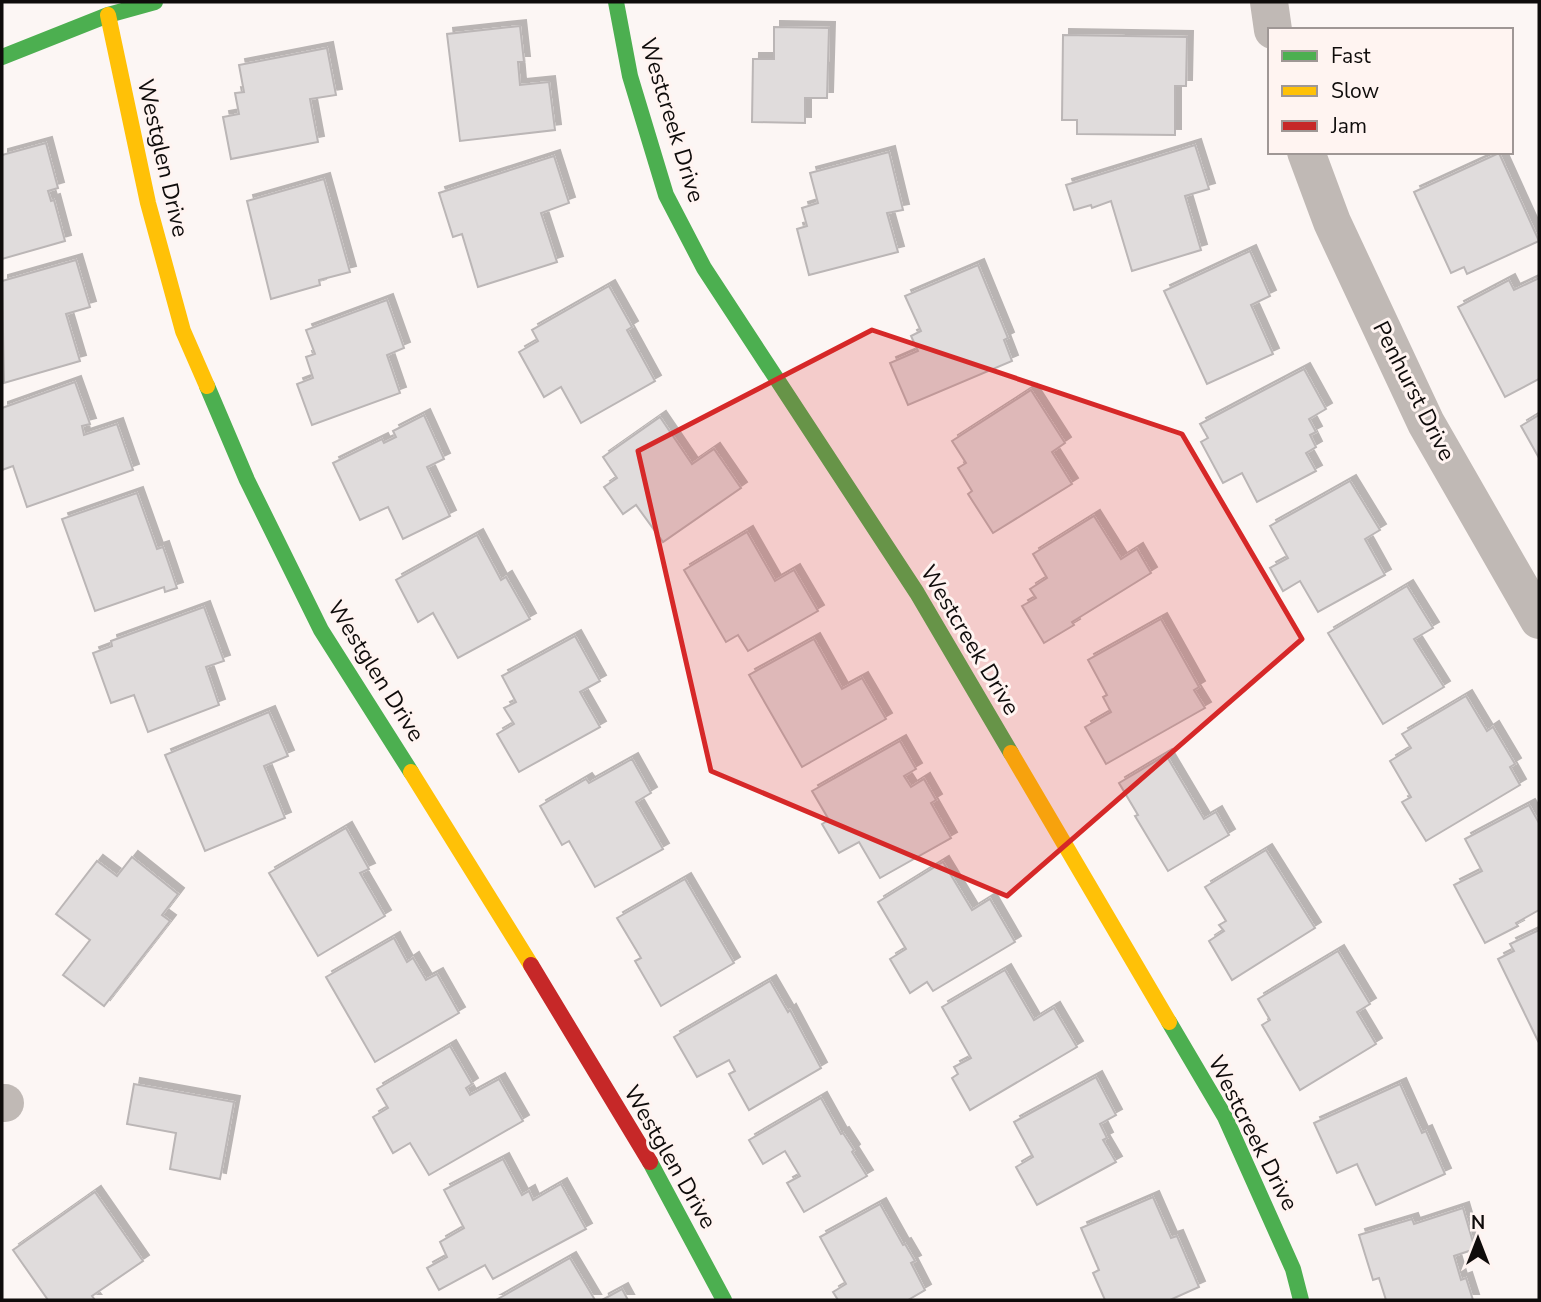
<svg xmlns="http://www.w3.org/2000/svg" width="1541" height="1302" viewBox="0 0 1541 1302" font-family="'Nunito Sans',sans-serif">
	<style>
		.building { fill: #e0dcdc; stroke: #bbb6b6; stroke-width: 2; filter: url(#shadow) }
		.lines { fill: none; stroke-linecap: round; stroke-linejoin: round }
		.street { stroke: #c0b9b5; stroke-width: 38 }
		.fast { stroke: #4caf50; stroke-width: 16 }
		.slow { stroke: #ffc107; stroke-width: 16 }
		.jam { stroke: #c62828; stroke-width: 16 }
		.marked { fill: #d62828; fill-opacity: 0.2; stroke: #d62828; stroke-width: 5; stroke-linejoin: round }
		.labels { text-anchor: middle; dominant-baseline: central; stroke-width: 6; stroke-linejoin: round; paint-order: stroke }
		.street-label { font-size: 23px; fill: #0f0c0b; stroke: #fff4f1 }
	</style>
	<defs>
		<filter id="shadow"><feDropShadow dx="6" dy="-6" stdDeviation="0" flood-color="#0004"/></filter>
	</defs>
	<rect width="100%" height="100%" fill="#fcf6f4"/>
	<g class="building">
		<path d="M520 26 524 62H518L520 85 549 82 555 130 460 141 447 34Z"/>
		<path d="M774 27 829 28 827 98H805V123L752 122 753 59H774Z"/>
		<path d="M1063 35 1187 37 1186 86H1175V135L1077 134V120H1062Z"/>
		<path d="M327 48 336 95 310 99 318 142 231 159 223 117 239 114 235 93 244 92 239 65Z"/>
		<path d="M46 143 58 188 48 191 51 201 54 200 65 241 2 259V155Z"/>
		<path d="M1195 145 1209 189 1185 196 1201 250 1132 271 1111 201 1092 208 1091 205 1074 210 1066 185Z"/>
		<path d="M889 152 903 210 887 213 898 252 809 275 797 229 807 226 802 208 818 203 810 173Z"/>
		<path d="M1499 153 1539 241 1467 274 1464 267 1451 273 1414 192Z"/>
		<path d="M554 156 569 203 541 213 557 262 478 287 462 234 453 237 439 193Z"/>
		<path d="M324 179 350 272 319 280 320 285 271 299 247 201Z"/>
		<path d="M1250 251 1270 296 1251 305 1273 354 1207 384 1164 291Z"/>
		<path d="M76 260 90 307 66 314 80 361 4 383 2 281Z"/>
		<path d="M978 265 1008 338 1004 340 1012 361 908 405 890 363 918 351 911 336 921 331 905 296Z"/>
		<path d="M1539 278V379L1505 397 1458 307 1509 280 1514 290Z"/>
		<path d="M609 286 632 327 627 330 655 381 581 423 561 387 544 397 519 352 538 341 532 330Z"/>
		<path d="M387 300 404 348 387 355 400 393 312 425 297 384 313 378 306 357 315 354 306 330Z"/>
		<path d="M1304 369 1326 409 1309 419 1316 432 1310 435 1316 447 1306 453 1316 471 1257 502 1242 473 1223 483 1201 442 1208 438 1200 424Z"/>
		<path d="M75 382 90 424 82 426 84 435 117 424 133 470 27 507 13 466 2 470V408Z"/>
		<path d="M1031 390 1065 443 1052 452 1072 484 993 533 968 494 972 491 958 468 966 463 952 441Z"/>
		<path d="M424 415 444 459 427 467 450 516 403 539 388 507 360 520 333 463 382 439 384 443 396 437 393 431Z"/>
		<path d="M1539 415V458L1521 426Z"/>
		<path d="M660 417 692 464 714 449 741 488 663 542 636 505 623 514 604 487 617 478 603 457Z"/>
		<path d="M1350 481 1380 530 1365 539 1385 575 1318 612 1300 581 1283 591 1270 568 1288 558 1270 526Z"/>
		<path d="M137 493 157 549 163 547 177 588 165 592 164 587 95 611 62 519Z"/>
		<path d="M1094 516 1121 559 1137 549 1151 573 1072 622 1074 625 1044 643 1022 606 1036 598 1030 589 1047 578 1033 554Z"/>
		<path d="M747 532 775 581 794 570 818 611 748 651 738 635 726 642 684 570Z"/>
		<path d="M477 535 501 580 506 577 530 619 458 658 433 613 418 622 396 580Z"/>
		<path d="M1407 586 1433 628 1414 639 1444 687 1383 724 1328 633Z"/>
		<path d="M204 607 224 661 206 667 219 705 148 732 134 695 111 703 93 653 112 646 111 641Z"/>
		<path d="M1161 619 1199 687 1194 690 1205 708 1106 764 1085 727 1111 712 1103 697 1107 695 1088 660Z"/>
		<path d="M575 636 600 681 580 692 600 727 519 772 497 734 514 724 504 708 516 702 502 676Z"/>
		<path d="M814 639 842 689 862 678 886 719 802 767 749 675Z"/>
		<path d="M1466 696 1487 731 1493 727 1515 764 1510 767 1520 785 1426 841 1402 802 1411 797 1390 761 1411 748 1402 734Z"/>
		<path d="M269 712 288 756 264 766 285 818 205 851 165 755Z"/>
		<path d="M900 741 916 769 904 776 911 787 924 779 936 800 931 803 951 838 880 878 859 842 839 853 822 824 829 820 812 791Z"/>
		<path d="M1166 755 1204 819 1216 812 1229 835 1168 871 1135 816 1138 815 1119 783Z"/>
		<path d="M632 759 651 793 636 802 663 849 595 887 569 841 562 845 540 806 586 779 589 783Z"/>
		<path d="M1529 805 1539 823V910L1516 923 1518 926 1485 943 1454 885 1482 871 1465 839Z"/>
		<path d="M346 828 369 869 360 873 385 916 318 956 269 873Z"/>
		<path d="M1266 850 1315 928 1232 980 1209 941 1224 931 1219 925 1226 921 1205 887Z"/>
		<path d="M132 857 178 894 162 915 170 921 104 1006 63 975 90 940 56 914 97 861 117 876Z"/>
		<path d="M943 862 972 910 990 899 1015 942 933 991 927 982 910 993 890 959 906 949 878 902Z"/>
		<path d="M685 879 734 963 661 1006 635 961 641 958 617 918Z"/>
		<path d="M1539 930V1040L1538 1041 1498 959 1514 951 1510 944Z"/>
		<path d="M394 938 407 962 413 958 426 980 437 974 459 1013 375 1062 326 977Z"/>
		<path d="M1338 951 1370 1004 1357 1012 1376 1044 1300 1090 1262 1025 1270 1020 1258 999Z"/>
		<path d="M1005 970 1034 1020 1054 1008 1077 1047 970 1110 952 1078 958 1074 954 1067 971 1058 942 1007Z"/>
		<path d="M770 981 788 1012 790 1010 821 1068 749 1110 729 1074 735 1071 729 1060 697 1077 674 1037Z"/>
		<path d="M450 1046 472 1084 466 1088 470 1095 499 1079 523 1121 429 1175 410 1143 393 1153 373 1117 388 1108 377 1089Z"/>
		<path d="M1096 1077 1116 1115 1100 1124 1107 1138 1103 1140 1116 1162 1037 1205 1016 1167 1033 1157 1014 1122Z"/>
		<path d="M134 1084 234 1102 220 1179 170 1169 176 1133 127 1124Z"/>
		<path d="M1400 1084 1422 1133 1426 1131 1445 1174 1376 1205 1357 1164 1337 1173 1314 1123Z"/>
		<path d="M821 1098 841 1134 843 1133 854 1150 852 1152 867 1176 804 1212 787 1183 800 1176 785 1151 763 1164 749 1140Z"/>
		<path d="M503 1159 522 1195 529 1191 533 1200 561 1184 586 1229 493 1279 485 1265 439 1290 427 1268 447 1257 440 1242 464 1228 444 1190Z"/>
		<path d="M95 1192 143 1261 92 1296 95 1300H48L13 1250Z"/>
		<path d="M1153 1197 1171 1238 1177 1236 1199 1287 1170 1300H1105L1093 1273 1099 1270 1081 1228Z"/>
		<path d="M880 1204 903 1245 905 1244 915 1261 911 1263 925 1290 908 1300H838L833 1292 846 1284 820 1237Z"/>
		<path d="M1463 1208 1475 1249 1454 1256 1461 1280 1466 1278 1473 1300H1386L1379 1278 1373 1280 1359 1235 1412 1219 1414 1224Z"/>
		<path d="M570 1258 595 1300H496Z"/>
		<path d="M622 1289 628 1300H602Z"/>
	</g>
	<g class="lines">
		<g class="street">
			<path d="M1269 2 1273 30"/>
			<path d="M1306 152 1332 222 1426 423 1539 620"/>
			<path d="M2 1103H5"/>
		</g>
		<g class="fast">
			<path d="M616 2 630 76 666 195 704 268 917 593 1011 753"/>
			<path d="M2 57 108 15 155 2"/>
			<path d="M207 386 247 480 321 630 411 772"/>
			<path d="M1169 1022 1225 1117 1293 1269 1301 1300"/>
			<path d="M650 1162 724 1300"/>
		</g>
		<g class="slow">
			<path d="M108 15 148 203 183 331 207 386"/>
			<path d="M1011 753 1169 1022"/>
			<path d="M411 772 531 965"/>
		</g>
		<path class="jam" d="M531 965 650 1162"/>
	</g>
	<path class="marked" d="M872 330 1182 434 1302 639 1007 896 711 771 638 451Z"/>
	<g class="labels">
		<g class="street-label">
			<text transform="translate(672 120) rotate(73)">Westcreek Drive</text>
			<text transform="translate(163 158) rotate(77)">Westglen Drive</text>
			<text transform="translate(1414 391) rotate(63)">Penhurst Drive</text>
			<text transform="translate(970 640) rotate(59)">Westcreek Drive</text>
			<text transform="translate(376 671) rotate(58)">Westglen Drive</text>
			<text transform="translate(1253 1133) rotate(63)">Westcreek Drive</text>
			<text transform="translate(670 1157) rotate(60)">Westglen Drive</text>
		</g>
	</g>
	<rect width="1541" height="1302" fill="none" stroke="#0f0c0b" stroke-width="7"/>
	<rect x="1268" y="28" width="245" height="126" fill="#fff4f1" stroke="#9f9795" stroke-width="2"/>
	<rect x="1282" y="51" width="35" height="10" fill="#4caf50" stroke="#9f9795" stroke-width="2"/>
	<text x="1331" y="63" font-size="21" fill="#0f0c0b">Fast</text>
	<rect x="1282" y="86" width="35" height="10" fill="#ffc107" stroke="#9f9795" stroke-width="2"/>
	<text x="1331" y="98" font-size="21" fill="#0f0c0b">Slow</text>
	<rect x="1282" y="121" width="35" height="10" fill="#c62828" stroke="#9f9795" stroke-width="2"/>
	<text x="1331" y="133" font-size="21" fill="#0f0c0b">Jam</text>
	<g transform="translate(1478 1239)" stroke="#fff4f1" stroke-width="5" paint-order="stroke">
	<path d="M0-5L12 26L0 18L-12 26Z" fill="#0f0c0b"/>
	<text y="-10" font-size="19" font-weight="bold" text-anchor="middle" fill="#0f0c0b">N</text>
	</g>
</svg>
